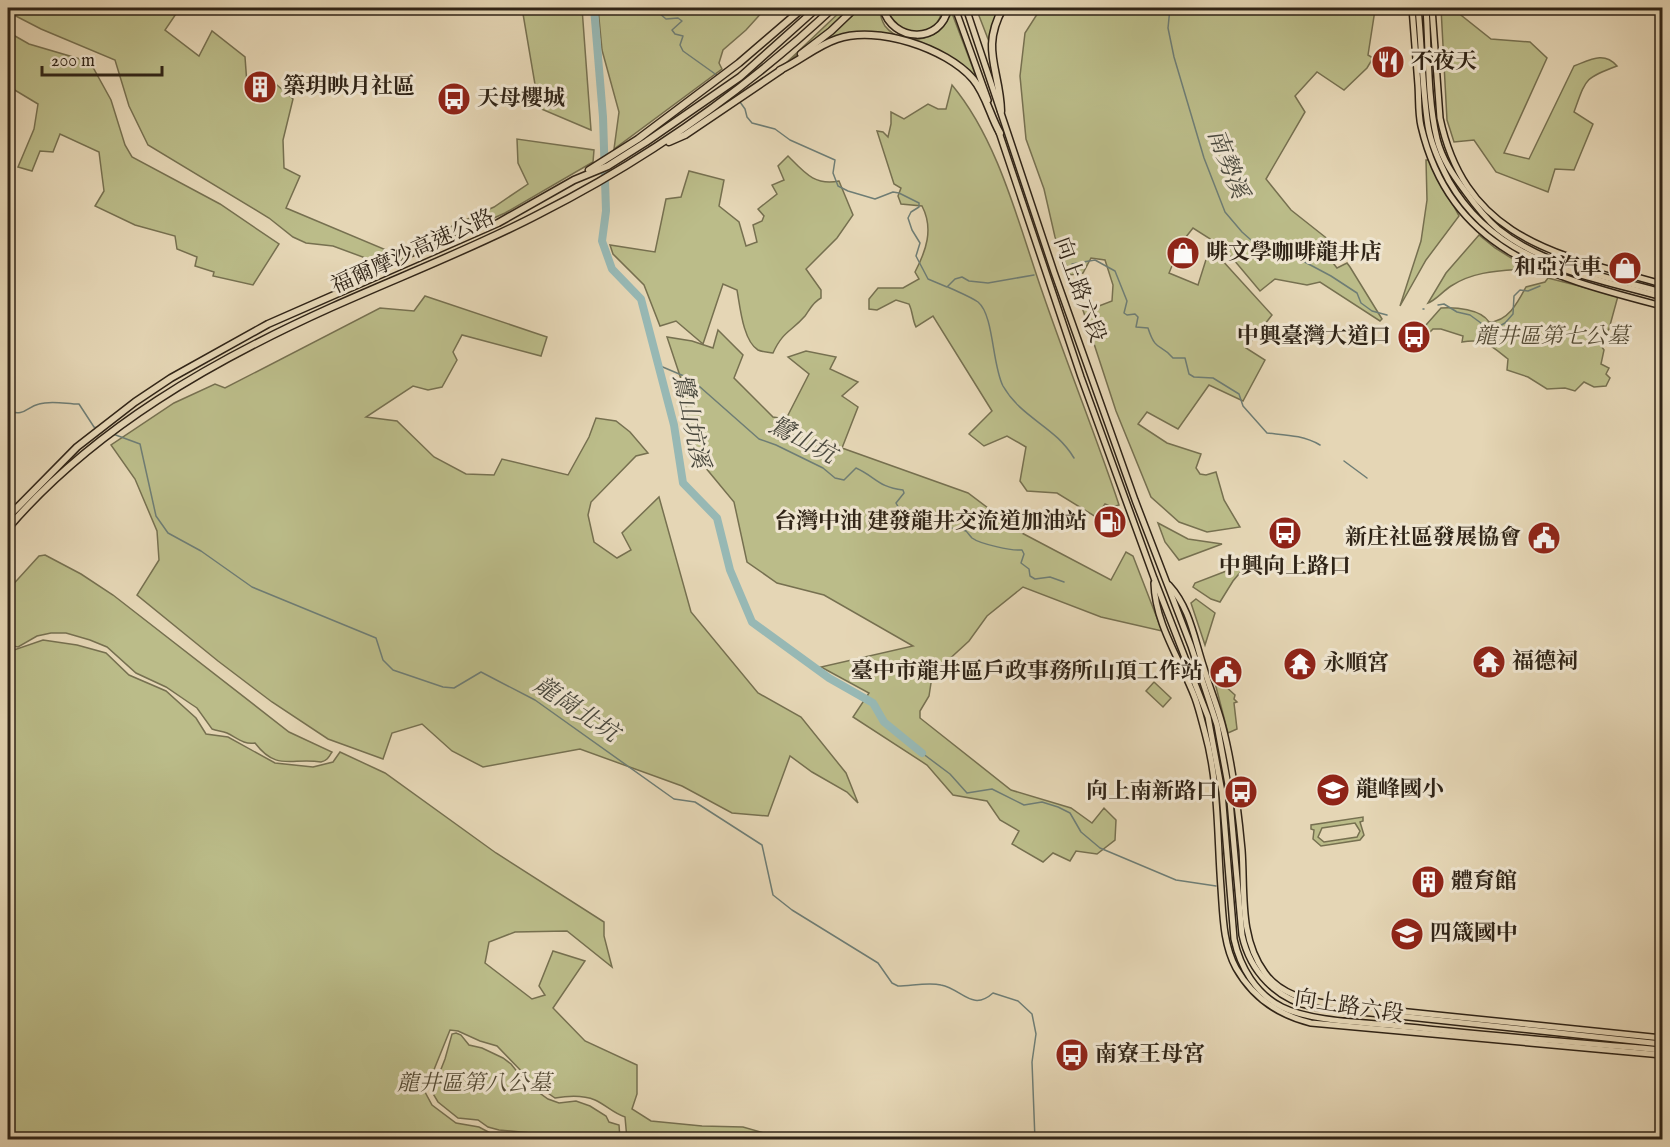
<svg xmlns="http://www.w3.org/2000/svg" width="1670" height="1147" viewBox="0 0 1670 1147" font-family="'IM FELL English','Noto Serif TC',serif">
	<style>
		.green { fill: #bbbc89; stroke: #767050; stroke-width: 1.5; fill-rule: evenodd }
		.lines { fill: none; stroke-linecap: round; stroke-linejoin: round }
		.stream { stroke: #6e7d75; stroke-width: 1.5 }
		.river { stroke: #97b8b4; stroke-width: 8 }
		.major-casing { stroke: #302417; stroke-width: 8 }
		.highway-casing { stroke: #302417; stroke-width: 9 }
		.major { stroke: #e5d6b5; stroke-width: 5 }
		.highway { stroke: #e5d6b5; stroke-width: 6 }
		.labels { text-anchor: middle; dominant-baseline: central; stroke-width: 6; stroke-linejoin: round; paint-order: stroke }
		.poi-label { font-size: 22px; font-weight: bold; fill: #302417; stroke: #eee4cf; text-anchor: start }
		.street-label { font-size: 22px; fill: #302417; stroke: #eee4cf }
		.park-label { font-size: 22px; font-style: italic; fill: #534a34; stroke: #eee4cf }
		.water-label { font-size: 24px; font-style: italic; fill: #4a493e; stroke: #eee4cf }
	</style>
	<rect width="100%" height="100%" fill="#e5d6b5"/>
	<filter id="stains"><feTurbulence type="fractalNoise" baseFrequency=".00333" numOctaves="4"/><feColorMatrix values="0 0 0 0 .2 0 0 0 0 .09 0 0 0 0 .02 0 0 0 .5 -.17"/></filter>
	<radialGradient id="worn" r=".72"><stop offset=".6" stop-color="#630" stop-opacity="0"/><stop offset="1" stop-color="#630" stop-opacity=".3"/></radialGradient>
	<g class="green">
		<path d="M8 8H180L165 30 199 56 212 31 245 57 248 98 268 99 270 79 293 99 283 140 284 168 300 176 286 208 393 253 494 207 528 184 518 163 517 139 594 150 593 162 505 213 387 266 333 246 306 243 293 237 269 218 148 145 129 106 115 60 41 29 8 12Z"/>
		<path d="M522 8H582L591 130 539 108Z"/>
		<path d="M598 8H766L746 30 723 50 719 63 722 69 614 149 619 112 602 50Z"/>
		<path d="M844 8H852L825 33 785 64Z"/>
		<path d="M861 8H879C880 14 881 20 885 26 904 50 949 40 950 8L977 79C948 48 922 42 881 38 860 36 847 34 826 39Z"/>
		<path d="M886 8H943C936 43 897 38 886 8Z"/>
		<path d="M976 8H1000L988 39Z"/>
		<path d="M1041 8H1378L1375 10 1368 55 1373 58 1367 68 1344 90 1317 72 1295 96 1305 112 1266 179 1291 210 1334 244 1326 254 1337 268 1347 263 1350 267 1382 319 1380 321 1320 282 1307 285 1275 279 1260 291 1223 247 1193 228 1182 242 1169 273 1198 285 1210 247 1272 315 1246 348 1265 360 1243 401 1209 385 1178 429 1147 412 1138 424 1167 443 1201 454 1196 468 1200 474 1206 475 1216 472 1224 500 1240 527 1207 532 1179 522 1151 497 1116 411 1081 304 1099 306 1112 301 1113 285 1105 260 1091 258 1083 273 1070 275 1055 237 1044 189 1026 139 1020 76 1025 33Z"/>
		<path d="M1441 8H1452L1491 39 1530 42 1547 58 1504 153 1529 159 1574 66C1590 60 1604 51 1617 66 1584 78 1586 79 1574 112L1593 124 1574 170 1555 169 1548 192 1496 172 1474 140 1454 142 1447 120Z"/>
		<path d="M8 32 29 44 90 62 111 100 125 145 132 157 220 204 279 244 253 285 213 276 214 272 195 266 197 257 177 249 175 236 135 225 95 206 104 191 99 152 60 134 53 152 40 151 32 171 18 167 34 129 38 104 8 86Z"/>
		<path d="M952 85C999 141 1019 226 1043 294 1066 361 1092 426 1115 493L1119 505 1112 507 1105 504 1096 517 1057 493 1027 491 1020 481 1026 447 1007 436 984 446 969 434 992 411 933 316 916 327C912 319 913 312 909 304L896 300 877 310 869 309V299L878 288H903L919 279 915 272C926 251 934 229 922 206L901 204 898 196 901 188 894 184 877 131 883 132 888 137 891 124V112L904 119 928 104 938 109H946Z"/>
		<path d="M788 156C804 172 814 186 839 181L853 215 837 238 806 269 821 290V298C813 302 810 309 805 316 791 332 783 331 773 353 768 352 762 352 758 350 743 341 740 306 737 290L723 284 703 344 676 321 660 326 644 285 613 254 610 245 655 252 666 199 681 197 689 171 724 180 719 206 739 222 746 246 757 242 753 225 762 221 764 216 758 209 777 194 772 185 784 180 778 166Z"/>
		<path d="M1426 160H1429L1459 216 1426 260 1400 306 1421 241 1427 200Z"/>
		<path d="M1479 235 1495 248 1526 267V269C1499 271 1474 271 1451 286 1443 291 1436 300 1428 303L1446 273Z"/>
		<path d="M1548 278 1618 296 1609 329 1599 343 1604 350 1601 364 1609 368 1606 374 1610 378 1606 386 1594 387 1584 382 1575 391 1565 388 1547 389 1528 377 1507 370 1508 359C1490 345 1485 338 1462 342L1463 336 1441 329H1433L1426 336 1418 334 1441 308C1455 307 1481 309 1489 322 1508 322 1518 302 1526 287L1545 282Z"/>
		<path d="M425 296 547 337 541 356 462 335 453 352 457 360 442 387 428 390 413 386 366 417 397 421 434 457 466 474 494 475 502 459 568 475 589 437 596 418 616 421 630 432 648 453 636 456 591 502 588 515 594 542 617 558 631 550 622 533 659 497 691 612 758 693 801 717 846 773 858 803 847 792 812 772 790 756 768 816 732 813 682 786 580 749 483 767 452 751 422 724 392 733 383 759 328 739 272 702 218 661 137 595 159 560 157 531 135 479 111 445 174 403 215 384 225 388 380 308 414 311Z"/>
		<path d="M718 330 743 355 734 378 773 417 786 419 809 374 788 357 806 351 836 357 830 369 858 382 842 396 858 407 842 448 968 493 1020 532 1111 580 1126 552 1133 556 1162 631 1101 617 1023 587 987 616 969 641 944 664 931 683 929 696 920 711V718L1011 790 1071 808 1092 823 1104 808 1116 820 1115 840 1097 854 1076 851 1070 861 1053 853 1043 862 1012 844 1019 831 1000 820 987 801 953 795 927 765 853 717 869 693 821 667 913 646 824 595 777 583 747 562 734 502 705 467 689 431 684 388 667 337 692 341 713 348Z"/>
		<path d="M1158 523 1188 539 1222 544 1179 560 1165 542Z"/>
		<path d="M45 555 81 574 113 595 289 732 332 752C329 757 327 761 321 762 292 757 277 772 255 743 244 745 237 738 227 733 222 731 217 731 212 729L197 708 191 704 166 687 136 673 107 647 90 640 66 633H51L37 636 18 647 8 645V590L39 556Z"/>
		<path d="M1254 556 1233 581 1220 602 1211 599 1193 587 1195 583 1229 570Z"/>
		<path d="M1196 599 1215 613 1205 645 1191 603Z"/>
		<path d="M43 640 77 645 106 653 129 675 166 691 196 718 206 734 228 737 275 763 313 767 333 762 340 752 385 773 496 853 604 922V936L612 967 567 931 515 932 489 942 485 963 532 999 545 995 539 986 553 951 585 961 553 1008 585 1041 637 1065V1094L632 1109 651 1121 702 1126 743 1127 771 1135 767 1139 723 1136 718 1140 627 1139 625 1117C613 1113 606 1105 595 1100 583 1095 567 1096 555 1098L532 1082 497 1046 480 1041 458 1031 450 1030 425 1092 432 1105 456 1123 479 1127 494 1135 534 1139 373 1140 359 1133 355 1140 8 1139V652Z"/>
		<path d="M1225 680V686L1235 695 1234 699 1237 702 1234 703 1237 729 1228 733 1215 683Z"/>
		<path d="M1154 682 1171 698 1163 707 1146 691Z"/>
		<path d="M1363 817V821L1360 822 1364 835 1360 840 1321 846 1313 839 1314 830 1311 829V825ZM1355 823 1360 831 1357 837 1324 842 1318 837 1322 828Z"/>
		<path d="M456 1033 461 1035 469 1045 482 1048 503 1058 511 1064 527 1084 548 1099 559 1103 576 1101 590 1106 606 1116 609 1122 619 1125 620 1139H555L531 1133 499 1130 488 1127 478 1120 458 1118 438 1102 432 1092 445 1059 452 1034Z"/>
	</g>
	<g class="lines">
		<g class="stream">
			<path d="M337 8H345"/>
			<path d="M648 8H653L666 19 678 18 682 21 672 30 675 34 683 36 680 45 683 51 718 76"/>
			<path d="M1170 8 1168 28 1174 57 1204 158 1225 212 1242 232 1260 248 1301 260 1331 276 1357 293 1361 303 1372 311 1387 315"/>
			<path d="M740 102 745 109 747 117 752 123 775 129 790 140 835 160 833 173 838 186 848 191 875 199 893 192 899 193 919 203V207L911 212 908 218 912 230 920 243 916 256 928 279 947 287 955 279 962 277 969 281 988 283 1034 275"/>
			<path d="M1072 264 1095 260 1115 271 1127 301 1124 313 1127 315 1135 314 1138 317 1136 327 1148 328C1156 353 1161 343 1173 358H1185L1189 374 1194 377 1213 378 1239 394 1243 406 1267 433C1285 435 1303 435 1320 445"/>
			<path d="M948 287C958 292 969 296 978 302 994 315 992 365 1003 386 1022 419 1055 426 1074 458"/>
			<path d="M1438 305 1444 304 1457 312 1470 315 1485 326 1496 328 1505 323 1513 314 1514 296 1520 290 1528 291 1540 286"/>
			<path d="M1423 309H1424"/>
			<path d="M658 365 691 379 759 439 776 445 823 468 835 478 844 480 856 468C876 477 878 487 903 490L904 493 896 503 900 510C920 509 932 508 942 528 949 528 960 528 966 531 968 533 970 536 972 538 980 544 1012 551 1022 550L1024 554 1021 563 1029 569 1030 576 1035 579 1050 577 1064 582"/>
			<path d="M8 411C25 417 26 407 39 404 51 400 67 404 79 404L94 427 97 428"/>
			<path d="M113 434 140 444 156 516 168 533 201 551 252 587 376 638 383 660 393 670 443 687 454 688 481 672 535 700 674 799 695 802 762 845 773 895 792 910 878 963 892 983 898 986C911 986 928 982 941 985 962 989 972 1012 993 993L1018 1001 1032 1014 1036 1034 1032 1062 1035 1140"/>
			<path d="M1344 461 1367 478"/>
			<path d="M922 753 950 774 967 793 992 789 1024 805 1042 802 1058 807 1070 813 1081 832 1100 848 1176 880 1216 886"/>
		</g>
		<path class="river" d="M594 8 603 117 606 211 602 241 612 269 641 299 674 425 683 483 717 518 730 570 752 622 829 678 873 703 884 722 922 753"/>
		<g class="major-casing">
			<g id="major">
				<path d="M955 8 988 100"/>
				<path d="M966 8 1054 272 1135 500 1191 646 1217 725 1229 790 1242 935C1250 972 1277 1000 1314 1007L1662 1044"/>
				<path d="M1412 8C1414 33 1416 59 1418 85 1419 99 1418 113 1421 126 1451 253 1552 277 1662 306"/>
				<path d="M1418 8C1422 47 1422 87 1428 126 1431 145 1440 164 1449 181 1496 263 1580 274 1662 297"/>
				<path d="M1426 8C1429 51 1427 97 1437 139 1442 159 1453 175 1465 191 1475 205 1485 218 1498 229 1544 266 1607 277 1662 292"/>
				<path d="M1432 8 1440 118C1466 241 1560 255 1662 284"/>
				<path d="M998 129 1081 377 1154 578 1208 717 1222 792 1234 939C1240 967 1256 994 1282 1007 1310 1021 1359 1022 1390 1025 1481 1035 1572 1042 1662 1050"/>
				<path d="M1154 583C1155 624 1181 661 1195 698 1199 709 1202 722 1205 733 1219 783 1217 837 1221 888 1223 915 1223 944 1236 968 1253 998 1278 1015 1311 1023L1662 1055"/>
				<path d="M1169 585C1190 608 1194 638 1204 668 1209 686 1217 705 1222 724 1233 765 1238 807 1242 850 1245 891 1239 938 1265 973 1280 994 1306 1000 1330 1004L1662 1038"/>
			</g>
		</g>
		<g class="highway-casing">
			<g id="highway">
				<path d="M883 8C892 42 941 45 948 8"/>
				<path d="M801 54 831 31 855 8"/>
				<path d="M780 70C800 61 816 46 837 39 877 25 946 48 973 79 986 94 990 116 1000 133"/>
				<path d="M1001 111C1000 70 980 49 1003 8"/>
				<path d="M669 142 685 135 781 70"/>
				<path d="M589 170 638 139 739 63 803 8"/>
				<path d="M8 517 77 447 135 402 171 378 268 324 498 223 574 180 608 166 646 142 740 77 817 8"/>
				<path d="M8 528C94 428 212 361 332 307 401 276 472 249 539 214 648 159 744 91 833 8"/>
			</g>
		</g>
		<use href="#major" class="major"/>
		<use href="#highway" class="highway"/>
	</g>
	<defs>
		<g id="restaurant-disc" transform="scale(1.725)"><circle r="9.5" fill="#8f2418" stroke="#eee4cf"/><path d="M-5-6h1v4h1v-4h1v4h1v-4h1v5L-1.5 .5V6h-2V.5L-5-1ZM5-6V6H3V1.5H1.5Q1.5-4 5-6Z" fill="#fff"/></g>
		<g id="building-disc" transform="scale(1.725)"><circle r="9.5" fill="#8f2418" stroke="#eee4cf"/><path d="M-4-6H4V6H1V3H-1V6H-4ZM-2.5-4.3h1.7v1.8h-1.7ZM.8-4.3h1.7v1.8H.8ZM-2.5-1h1.7V.8h-1.7ZM.8-1h1.7V.8H.8Z" fill="#fff"/></g>
		<g id="bus-disc" transform="scale(1.725)"><circle r="9.5" fill="#8f2418" stroke="#eee4cf"/><path d="M-5-6H5V4H4V6H2V4H-2V6H-4V4H-5ZM-3.5-4V0h7V-4ZM-3.5 1.2v1.5H-2V1.2ZM2 1.2v1.5H3.5V1.2Z" fill="#fff"/></g>
		<g id="shop-disc" transform="scale(1.725)"><circle r="9.5" fill="#8f2418" stroke="#eee4cf"/><path d="M-5-2.5h2.3a2.7 3.5 0 0 1 5.4 0H5L5.5 6h-11ZM-1.5-2.5h3a1.5 2.3 0 0 0-3 0Z" fill="#fff"/></g>
		<g id="fuel-disc" transform="scale(1.725)"><circle r="9.5" fill="#8f2418" stroke="#eee4cf"/><path d="M-5.5-6h7V0h2V4h1.3V-2.5L3-4.5l.8-.8L6-3V5H2.5V1h-1V6h-7ZM-4.2-4.7v3.2H.2V-4.7Z" fill="#fff"/></g>
		<g id="civic-disc" transform="scale(1.725)"><circle r="9.5" fill="#8f2418" stroke="#eee4cf"/><path d="M-.6-6.5H3V-4.5H.6V-3L4-1V1h2V6H-6V1h2V-1L-.6-3ZM-1.2 2.5V6h2.4V2.5Z" fill="#fff"/></g>
		<g id="temple-disc" transform="scale(1.725)"><circle r="9.5" fill="#8f2418" stroke="#eee4cf"/><path d="M0-6L5-2H3V0L6.5 2.5H4V6H1.5V3h-3V6H-4V2.5H-6.5L-3 0V-2H-5Z" fill="#fff"/></g>
		<g id="school-disc" transform="scale(1.725)"><circle r="9.5" fill="#8f2418" stroke="#eee4cf"/><path d="M0-5L7-2L0 1L-7-2ZM-4 1L0 2.5L4 1V4Q0 6-4 4Z" fill="#fff"/></g>
	</defs>
	<g fill-rule="evenodd">
		<use href="#restaurant-disc" x="1388" y="62"/>
		<use href="#building-disc" x="260" y="87"/>
		<use href="#bus-disc" x="454" y="99"/>
		<use href="#shop-disc" x="1183" y="253"/>
		<use href="#shop-disc" x="1625" y="268"/>
		<use href="#bus-disc" x="1414" y="337"/>
		<use href="#fuel-disc" x="1110" y="522"/>
		<use href="#bus-disc" x="1285" y="533"/>
		<use href="#civic-disc" x="1544" y="538"/>
		<use href="#temple-disc" x="1489" y="662"/>
		<use href="#temple-disc" x="1300" y="664"/>
		<use href="#civic-disc" x="1226" y="672"/>
		<use href="#school-disc" x="1333" y="790"/>
		<use href="#bus-disc" x="1241" y="792"/>
		<use href="#building-disc" x="1428" y="882"/>
		<use href="#school-disc" x="1407" y="934"/>
		<use href="#bus-disc" x="1072" y="1055"/>
	</g>
	<g class="labels">
		<g class="poi-label">
			<text x="1411" y="62">不夜天</text>
			<text x="283" y="87">築玥映月社區</text>
			<text x="477" y="99">天母櫻城</text>
			<text x="1206" y="253">啡文學咖啡龍井店</text>
			<text x="1602" y="268" text-anchor="end">和亞汽車</text>
			<text x="1391" y="337" text-anchor="end">中興臺灣大道口</text>
			<text x="1087" y="522" text-anchor="end">台灣中油 建發龍井交流道加油站</text>
			<text x="1521" y="538" text-anchor="end">新庄社區發展協會</text>
			<text x="1285" y="567" text-anchor="middle">中興向上路口</text>
			<text x="1512" y="662">福德祠</text>
			<text x="1323" y="664">永順宮</text>
			<text x="1203" y="672" text-anchor="end">臺中市龍井區戶政事務所山頂工作站</text>
			<text x="1356" y="790">龍峰國小</text>
			<text x="1218" y="792" text-anchor="end">向上南新路口</text>
			<text x="1451" y="882">體育館</text>
			<text x="1430" y="934">四箴國中</text>
			<text x="1095" y="1055">南寮王母宮</text>
		</g>
		<g class="street-label">
			<text transform="translate(413 252) rotate(-24)">福爾摩沙高速公路</text>
			<text transform="translate(1079 290) rotate(70)">向上路六段</text>
			<text transform="translate(1349 1007) rotate(9)">向上路六段</text>
		</g>
		<g class="park-label">
			<text x="1552" y="337">龍井區第七公墓</text>
			<text x="474" y="1084">龍井區第八公墓</text>
		</g>
		<g class="water-label">
			<text transform="translate(1227 164) rotate(69)">南勢溪</text>
			<text transform="translate(690 421) rotate(78)">鷺山坑溪</text>
			<text transform="translate(802 441) rotate(28)">鷺山坑</text>
			<text transform="translate(576 710) rotate(34)">龍崗北坑</text>
		</g>
	</g>
	<rect width="1670" height="1147" fill="none" stroke="#e5d6b5" stroke-width="30"/>
	<rect x="9" y="9" width="1652" height="1129" fill="none" stroke="#302417" stroke-width="3"/>
	<rect x="15" y="15" width="1640" height="1117" fill="none" stroke="#302417" stroke-width="1.5"/>
	<path d="M42 66v9h120v-9" fill="none" stroke="#302417" stroke-width="3"/>
	<text x="51" y="66" font-size="18" fill="#302417" stroke="#eee4cf" stroke-width="4.5" paint-order="stroke">200 m</text>
	<rect width="100%" height="100%" filter="url(#stains)"/>
	<rect width="100%" height="100%" fill="url(#worn)"/>
</svg>
